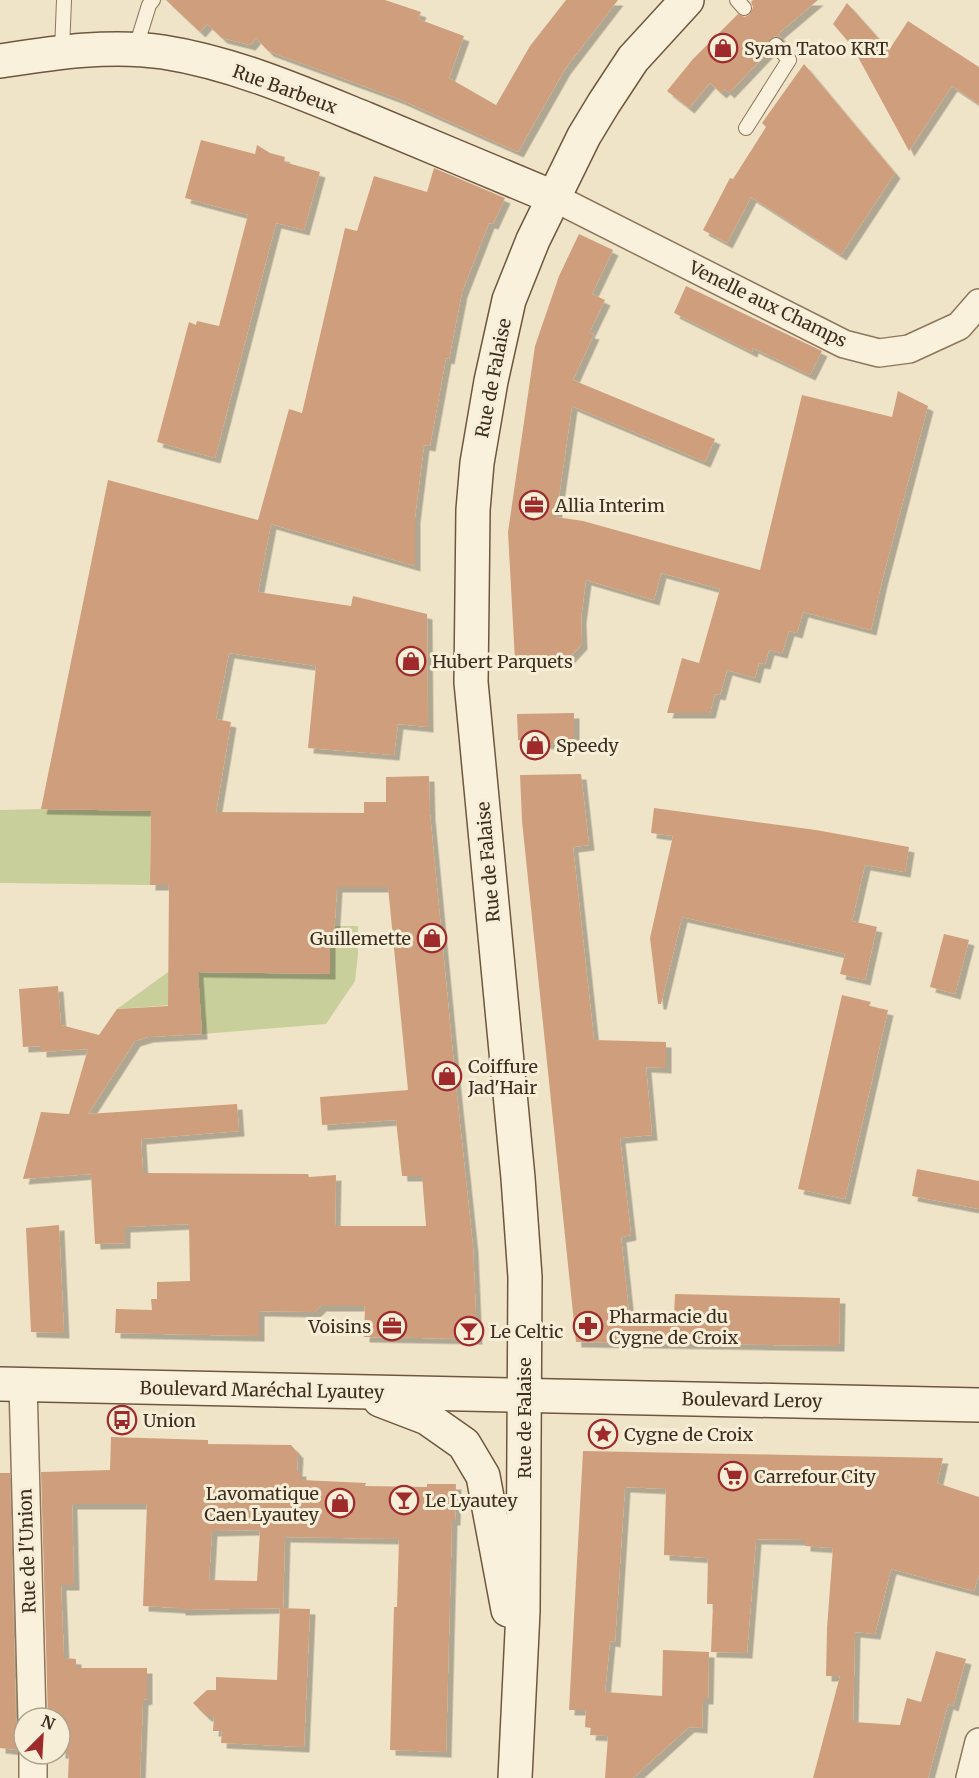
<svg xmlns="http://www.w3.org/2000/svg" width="979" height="1778" viewBox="0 0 979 1778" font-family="Merriweather,serif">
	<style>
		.green { fill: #c9cf9b }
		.building { fill: #cf9f7d; fill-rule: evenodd; filter: url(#shadow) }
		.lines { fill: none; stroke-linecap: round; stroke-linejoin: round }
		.lane-casing { stroke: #8d765c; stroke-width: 16 }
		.street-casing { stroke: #8d765c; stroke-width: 30 }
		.secondary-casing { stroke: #6f573f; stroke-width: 36 }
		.lane { stroke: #faf1dc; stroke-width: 14 }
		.street { stroke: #faf1dc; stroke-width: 27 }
		.secondary { stroke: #faf1dc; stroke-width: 33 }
		.labels { text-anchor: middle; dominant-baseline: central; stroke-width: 6; stroke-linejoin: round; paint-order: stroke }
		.poi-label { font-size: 18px; fill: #3d2e20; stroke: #f7eed8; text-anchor: start }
		.street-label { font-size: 18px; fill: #3d2e20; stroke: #f7eed8 }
	</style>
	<defs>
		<filter id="shadow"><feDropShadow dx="5.5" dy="5.5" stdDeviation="0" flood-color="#0004"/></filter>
	</defs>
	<rect width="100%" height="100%" fill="#f0e4c8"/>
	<g class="green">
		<path d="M41 809 151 811 150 885 0 883V810Z"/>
		<path d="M335 926H358V955L355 981 326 1024 202 1034 200 1003 117 1009 168 972 330 974V934L334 935Z"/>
	</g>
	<g class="building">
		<path d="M166 0H385L421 12 418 19 464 36 449 78 496 105 530 46 566 0H618L565 69 518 152 399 99 268 51 256 38 250 45 222 38 207 24 200 32Z"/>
		<path d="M753 0H818L778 34 782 38 775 36 770 39 767 46 769 51 729 93 725 89 721 93 710 83 689 108 667 91 693 59 738 14 745 17 750 14 753 7 751 2Z"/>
		<path d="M847 3 889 50 908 21 979 67V104L952 86 909 151 852 46 833 24Z"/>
		<path d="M804 64 895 173 841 255 751 197 727 243 703 230 730 178 733 179 766 127 762 123Z"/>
		<path d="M201 140 255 154 257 145 270 153 285 157 284 162 320 172 304 230 276 223 215 458 157 442 189 322 196 325 197 321 219 326 248 215 185 198Z"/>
		<path d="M434 168 505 198 493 224 489 223 462 292 449 359 446 358 430 446 424 445 415 517V566L271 524 258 592 351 606 353 596 427 614 428 727 398 724 394 755 308 748 316 666 229 653 216 719 231 722 216 812 364 813V802H386V777L429 776 430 814 456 1086 473 1247 477 1339 364 1337 365 1306H321L315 1312 259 1311V1336L115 1333 116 1309 152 1310 151 1299H157V1282L190 1281 189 1224 125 1227V1243L95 1244 91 1174 23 1179 41 1112 69 1114 88 1049 41 1052V1046L23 1047 19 989 58 986 61 1025 99 1035 117 1009 168 1006 169 885H150L151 811 41 809 108 480 258 520 289 409 302 413 345 228 357 231 374 176 427 192ZM337 887H388L408 1090 320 1097 322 1125 396 1120 402 1176H422L426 1226H335L336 1175 309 1177 308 1174 143 1173 141 1139 239 1131 237 1104 88 1114 135 1041 148 1037 202 1034 198 972 330 974V934L334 935Z"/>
		<path d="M579 234 613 250 592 294 605 300 589 333 594 334 573 380 715 439 705 462 572 406 556 517 583 521 760 570 802 395 892 417 898 391 928 406 882 581 871 630 803 612 797 633 789 631 782 653 769 650 765 664 759 663 755 678 727 670 720 695 715 694 710 713H667L682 658 699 663 720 589 661 573 654 600 586 580 581 618 582 644 567 660 515 661 508 532 535 346 559 276Z"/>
		<path d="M686 286 822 351 810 375 753 348 752 352 674 313Z"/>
		<path d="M574 713V747L518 740 517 714Z"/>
		<path d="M581 774 589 845 573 847 594 1040 666 1042V1068L646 1067 652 1135 620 1138 631 1235 621 1237 629 1313 674 1314 675 1294 840 1298 839 1346 576 1342 522 821 520 775Z"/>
		<path d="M654 808 816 830 909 847 905 872 865 865 852 921 877 927 865 980 840 974 845 954 682 917 661 1004H658L650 938 673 836 651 833Z"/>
		<path d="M944 934 969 940 955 994 930 987Z"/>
		<path d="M842 995 871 1002 869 1006 888 1010 845 1199 798 1189Z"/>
		<path d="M917 1169 979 1181V1209L912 1196Z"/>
		<path d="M59 1225 64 1333 31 1332 26 1228Z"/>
		<path d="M111 1437 208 1440V1444L291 1445 298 1453 297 1471H301V1480L366 1483 365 1486 427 1487V1484H456L455 1520H452L446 1752 390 1750 394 1607H397L399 1539 285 1537 283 1608 180 1610V1608L143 1606 147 1504H72L74 1585H61L64 1658 76 1659V1668H147V1699L143 1700 140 1778H68L69 1754 60 1753V1718H48L41 1472 110 1470ZM260 1530 257 1581 209 1580 212 1531Z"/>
		<path d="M583 1451 943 1458 937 1483 979 1497V1574L974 1591 891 1569 875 1634 855 1632 853 1722 900 1725 907 1698 921 1702 936 1651 966 1659 953 1706 948 1704 928 1778H813L840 1676H826L827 1628 833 1548 805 1546V1540L756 1539 747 1653 711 1652 713 1604H707L708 1558 664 1555 666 1489 625 1487 615 1642 610 1641 605 1692 662 1696 663 1650 709 1652 708 1699H703L702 1728 689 1727 633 1778H605L608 1736 590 1735 591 1728 585 1727 586 1710H569Z"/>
		<path d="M0 1473H10L16 1718 18 1726 24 1731V1741L18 1750 0 1748Z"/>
		<path d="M280 1608 310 1609 304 1747 221 1743 222 1731H213L214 1716H206L193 1703 207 1690H216V1677L277 1680Z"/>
	</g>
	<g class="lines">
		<g class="lane-casing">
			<g id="lane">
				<path d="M737 0 744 8"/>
				<path d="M135 50 149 5 153 0"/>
				<path d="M62 51 64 0"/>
				<path d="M746 128 789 60 776 45"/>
			</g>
		</g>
		<g class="street-casing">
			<g id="street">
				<path d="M555 198 844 344 879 353 909 349 959 326 979 303"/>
				<path d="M23 1384 32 1718"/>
				<path d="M33 1754V1778"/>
				<path d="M970 1778 979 1742"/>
			</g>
		</g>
		<g class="secondary-casing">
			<g id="secondary">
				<path d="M0 61C53 53 109 44 163 52 233 63 300 92 366 119 429 145 492 172 555 198"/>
				<path d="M0 1384 979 1405"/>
				<path d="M380 1400 427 1418 464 1444 483 1476 508 1610"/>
				<path d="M515 1778 523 1611 525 1277 518 1178 471 682 473 510 477 463 491 381 509 300 533 240 584 136 604 103 633 59 687 0"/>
			</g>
		</g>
		<use href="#lane" class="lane"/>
		<use href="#street" class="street"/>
		<use href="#secondary" class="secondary"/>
	</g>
	<defs>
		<g id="shop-ring" transform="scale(1.5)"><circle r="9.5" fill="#f7eed8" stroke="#9e2a2b" stroke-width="1.5"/><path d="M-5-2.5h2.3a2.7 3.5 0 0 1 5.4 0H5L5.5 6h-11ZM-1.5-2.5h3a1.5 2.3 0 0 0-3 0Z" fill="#9e2a2b"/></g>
		<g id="office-ring" transform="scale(1.5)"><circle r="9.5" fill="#f7eed8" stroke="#9e2a2b" stroke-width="1.5"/><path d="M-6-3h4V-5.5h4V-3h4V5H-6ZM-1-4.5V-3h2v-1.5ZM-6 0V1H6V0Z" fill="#9e2a2b"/></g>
		<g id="pharmacy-ring" transform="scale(1.5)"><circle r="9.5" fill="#f7eed8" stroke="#9e2a2b" stroke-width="1.5"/><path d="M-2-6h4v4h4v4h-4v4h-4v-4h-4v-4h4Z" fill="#9e2a2b"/></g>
		<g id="bar-ring" transform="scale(1.5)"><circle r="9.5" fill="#f7eed8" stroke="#9e2a2b" stroke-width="1.5"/><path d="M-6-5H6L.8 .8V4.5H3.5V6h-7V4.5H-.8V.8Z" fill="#9e2a2b"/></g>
		<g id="bus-ring" transform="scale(1.5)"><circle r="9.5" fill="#f7eed8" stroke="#9e2a2b" stroke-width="1.5"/><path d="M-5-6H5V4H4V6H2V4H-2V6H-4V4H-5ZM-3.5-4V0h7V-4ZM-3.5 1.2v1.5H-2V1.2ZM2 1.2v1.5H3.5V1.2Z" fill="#9e2a2b"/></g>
		<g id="sight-ring" transform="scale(1.5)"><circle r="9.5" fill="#f7eed8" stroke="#9e2a2b" stroke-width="1.5"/><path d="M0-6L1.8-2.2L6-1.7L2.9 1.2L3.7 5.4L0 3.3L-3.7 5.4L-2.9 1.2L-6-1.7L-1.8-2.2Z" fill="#9e2a2b"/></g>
		<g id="supermarket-ring" transform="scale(1.5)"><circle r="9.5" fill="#f7eed8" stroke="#9e2a2b" stroke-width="1.5"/><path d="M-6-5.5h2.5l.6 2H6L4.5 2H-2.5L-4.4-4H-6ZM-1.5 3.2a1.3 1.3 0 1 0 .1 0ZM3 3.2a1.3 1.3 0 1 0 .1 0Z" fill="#9e2a2b"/></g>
	</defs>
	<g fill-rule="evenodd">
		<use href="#shop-ring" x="723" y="48"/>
		<use href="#office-ring" x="534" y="505"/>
		<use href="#shop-ring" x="411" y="661"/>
		<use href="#shop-ring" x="535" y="745"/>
		<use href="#shop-ring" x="432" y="938"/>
		<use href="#shop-ring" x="447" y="1076"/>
		<use href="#office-ring" x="392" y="1326"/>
		<use href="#pharmacy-ring" x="588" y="1326"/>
		<use href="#bar-ring" x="469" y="1331"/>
		<use href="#bus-ring" x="122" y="1420"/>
		<use href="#sight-ring" x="603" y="1434"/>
		<use href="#supermarket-ring" x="733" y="1476"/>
		<use href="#bar-ring" x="404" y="1500"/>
		<use href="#shop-ring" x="340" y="1503"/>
	</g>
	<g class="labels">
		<g class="poi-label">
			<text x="744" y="48">Syam Tatoo KRT</text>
			<text x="555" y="505">Allia Interim</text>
			<text x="432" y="661">Hubert Parquets</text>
			<text x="556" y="745">Speedy</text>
			<text x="411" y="938" text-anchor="end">Guillemette</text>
			<text x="468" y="1066">Coiffure<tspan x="468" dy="21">Jad'Hair</tspan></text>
			<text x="609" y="1316">Pharmacie du<tspan x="609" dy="21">Cygne de Croix</tspan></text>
			<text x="371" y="1326" text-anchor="end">Voisins</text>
			<text x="490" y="1331">Le Celtic</text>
			<text x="143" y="1420">Union</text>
			<text x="624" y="1434">Cygne de Croix</text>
			<text x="754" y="1476">Carrefour City</text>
			<text x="319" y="1493" text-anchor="end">Lavomatique<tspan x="319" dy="21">Caen Lyautey</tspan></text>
			<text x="425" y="1500">Le Lyautey</text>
		</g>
		<g class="street-label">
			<text transform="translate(285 89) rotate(20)">Rue Barbeux</text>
			<text transform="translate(768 304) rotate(26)">Venelle aux Champs</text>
			<text transform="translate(493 378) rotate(-79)">Rue de Falaise</text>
			<text transform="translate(488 862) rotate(-95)">Rue de Falaise</text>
			<text transform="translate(262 1390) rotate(1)">Boulevard Maréchal Lyautey</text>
			<text transform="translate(752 1400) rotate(1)">Boulevard Leroy</text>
			<text transform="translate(524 1418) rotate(-90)">Rue de Falaise</text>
			<text transform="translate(27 1551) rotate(-92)">Rue de l'Union</text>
		</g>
	</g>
	<g transform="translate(42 1736) rotate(24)"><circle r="28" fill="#f7eed8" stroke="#ada18e" stroke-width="1.5"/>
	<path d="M0-4.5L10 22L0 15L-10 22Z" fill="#9e2a2b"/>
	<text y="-9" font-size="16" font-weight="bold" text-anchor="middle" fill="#3d2e20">N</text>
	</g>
</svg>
